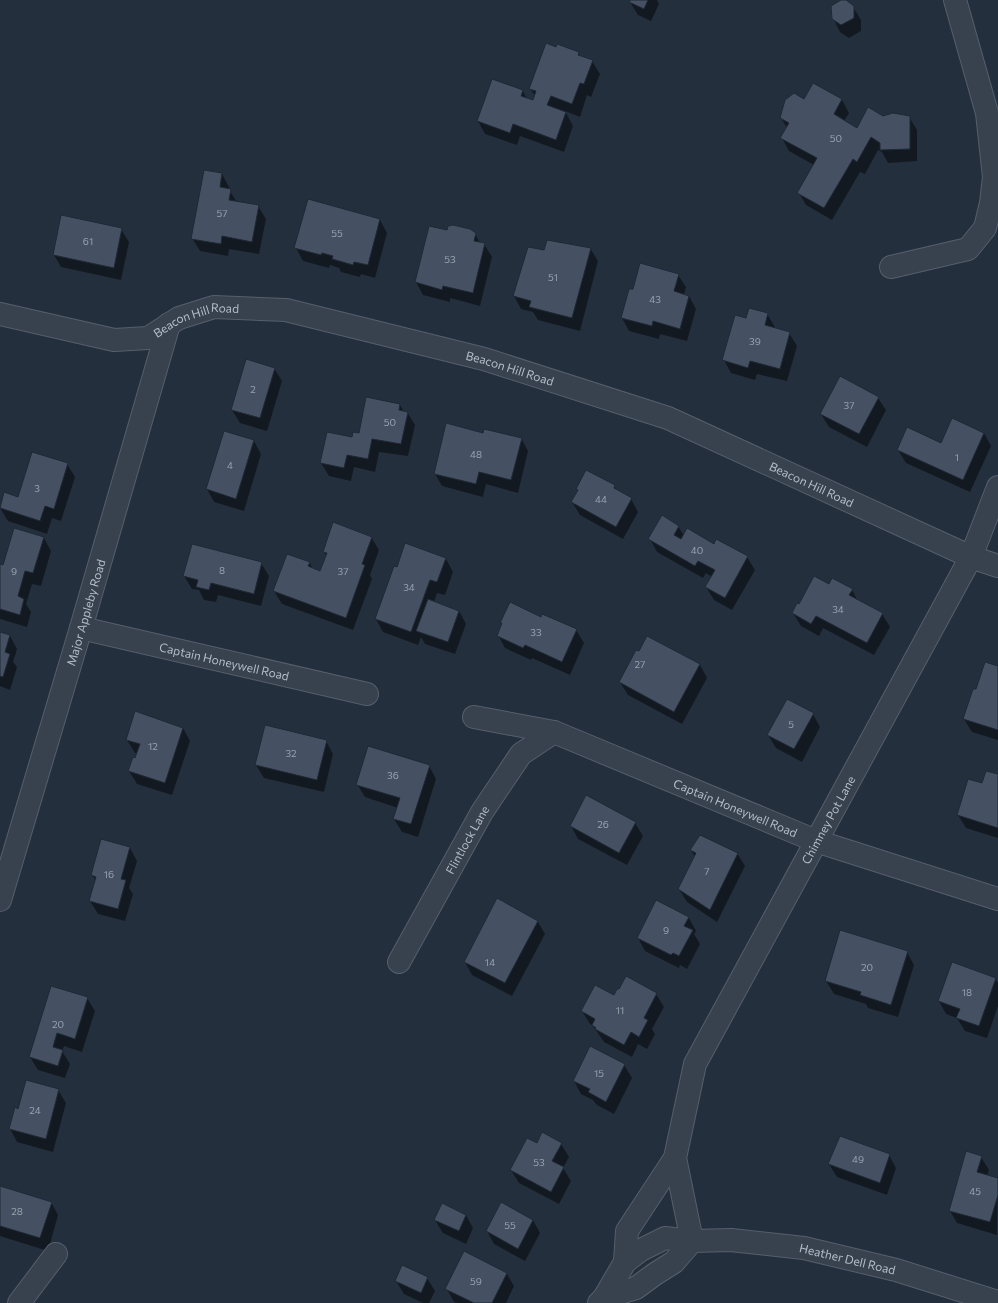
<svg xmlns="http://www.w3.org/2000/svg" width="998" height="1303" viewBox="0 0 998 1303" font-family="Commissioner,sans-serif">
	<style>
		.shadow { fill: #0007 }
		.building { fill: #455162; stroke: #1f2835 }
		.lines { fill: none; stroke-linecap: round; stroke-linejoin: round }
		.minor-casing { stroke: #565f6c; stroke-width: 24 }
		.minor { stroke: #38414e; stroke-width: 22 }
		.labels { text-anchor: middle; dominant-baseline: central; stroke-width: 4; stroke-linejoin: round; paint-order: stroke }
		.number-label { font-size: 10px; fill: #98a1af }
		.street-label { font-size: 12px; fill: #b4bcc9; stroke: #1d2633 }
	</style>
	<rect width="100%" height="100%" fill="#242f3e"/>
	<g class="shadow">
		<path d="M631 0H657L659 4 651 21 638 15 630 2Z"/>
		<path d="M843 0 853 7 861 20V31L849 38 840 32 833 18Z"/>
		<path d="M578 53 580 57 592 61 600 74 591 97 587 95 580 117 565 111 573 126 564 152 520 136 517 145 485 134 478 121 523 91 527 99 533 101 535 96 530 88Z"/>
		<path d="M842 100 849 113 844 121 858 129 883 117H909L917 130V161L888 163 882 152 878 150 865 174 860 172 832 220 806 205 799 193 814 165 789 151 782 138 787 128 781 118 804 101Z"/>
		<path d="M222 174 229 187V190L237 202 258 206 266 219 259 254 229 249 228 256 200 251 192 238Z"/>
		<path d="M309 201 380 220 387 233 375 278 361 274 360 277 341 272 339 268 330 265 329 268 303 261 296 248Z"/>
		<path d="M430 227 448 231 475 234 480 243 484 244 492 257 480 306 450 298V302L423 295 416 282Z"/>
		<path d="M121 229 129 242 121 280 61 267 54 255Z"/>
		<path d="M590 248 598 261 580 331 538 320 533 312 521 309 514 296 544 251Z"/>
		<path d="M678 275 686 287 684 295 689 296 696 309 687 341 660 334 659 339 629 331 622 318 634 291Z"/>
		<path d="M767 314 775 327 774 328 789 333 797 346 787 381 757 374 755 380 731 373 724 360 747 319Z"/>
		<path d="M274 368 282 381 267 431 240 423 232 410Z"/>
		<path d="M878 398 886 410 867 447 829 427 821 414Z"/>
		<path d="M400 405 404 412H407L415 425 408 456 379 452 375 472 354 467 351 481 329 476 321 463 327 433 353 438 360 434Z"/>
		<path d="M224 432 254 441 261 454 244 511 214 502 207 489Z"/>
		<path d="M984 433 991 446 970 492 906 463 898 450 942 444Z"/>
		<path d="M521 438 528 451 518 493 486 484 483 497 442 486 435 474Z"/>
		<path d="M67 464 75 477 61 521 52 518 47 534 8 521 0 508 4 493 19 498Z"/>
		<path d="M614 486 617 491 631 499 638 512 623 539 580 515 572 502 578 491 577 489Z"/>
		<path d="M678 526 684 536 747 557 755 570 732 610 714 600 706 587 712 577 706 573 703 578 657 552 650 539Z"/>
		<path d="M15 529 44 538 51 551 41 586 32 584 26 604 31 612 27 627 0 619V565L4 566Z"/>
		<path d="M371 537 379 550 370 575 372 579 353 630 282 604 274 591 309 562 313 569 321 572 327 557 324 551Z"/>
		<path d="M446 559 453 572 445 595 437 593 434 602 459 611 466 624 455 654 425 644 421 637 418 645 383 632 376 619 398 568Z"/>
		<path d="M261 563 269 576 261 606 218 595 216 602 204 600 199 590 192 589 184 576Z"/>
		<path d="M829 585 852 590 858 601 882 614 890 627 874 655 823 628 819 636 801 626 793 613 799 606Z"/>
		<path d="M542 618 576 630 584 643 570 675 532 658 531 660 505 648 498 635 503 624 502 623Z"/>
		<path d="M0 633 10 636 17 649 13 662 17 667 10 690 0 686Z"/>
		<path d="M648 637 700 665 707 678 682 724 628 695 620 682Z"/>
		<path d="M998 667V740L972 732 964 719Z"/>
		<path d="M813 714 820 727 802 762 776 748 768 735Z"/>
		<path d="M183 728 190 741 172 795 137 784 129 771 138 754 135 753 127 740Z"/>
		<path d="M326 741 333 754 324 792 264 778 256 765Z"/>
		<path d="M429 766 436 779 418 837 402 832 394 819 398 808 365 797 357 784Z"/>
		<path d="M998 776V838L966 828 958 815 982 784Z"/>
		<path d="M635 823 643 836 627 865 578 839 571 826Z"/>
		<path d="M130 848 137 861 129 888 133 894 125 921 98 914 90 901 96 881 92 875Z"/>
		<path d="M691 850 737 853 745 866 717 922 687 902 679 889 695 857Z"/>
		<path d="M657 902 689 918 696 931 694 934 700 944 687 969 680 965 679 968 645 951 638 938Z"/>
		<path d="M538 922 545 934 512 996 472 975 465 962Z"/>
		<path d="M907 952 914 965 898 1017 868 1008 866 1004 834 994 826 981Z"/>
		<path d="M995 978 998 983V1006L987 1038 965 1031 957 1018 946 1014 939 1001Z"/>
		<path d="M656 994 664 1007 652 1029 655 1034 647 1049 638 1044 632 1057 604 1042 593 1026 590 1024 582 1011 614 996Z"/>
		<path d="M87 998 95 1011 82 1052 64 1046 62 1051 70 1064 65 1078 38 1070 30 1057Z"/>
		<path d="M624 1065 632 1078 614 1114 597 1105 593 1100 581 1094 574 1081Z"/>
		<path d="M58 1090 66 1103 53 1152 17 1142 10 1129 19 1110Z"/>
		<path d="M537 1144H561L569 1157 563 1168 571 1181 559 1204 519 1183 511 1170Z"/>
		<path d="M889 1155 896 1168 887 1195 837 1177 829 1164Z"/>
		<path d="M981 1157 989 1170 987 1176 998 1179 997 1235 957 1223 950 1211Z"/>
		<path d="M0 1187 51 1202 58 1215 48 1251 0 1236Z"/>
		<path d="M466 1215 473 1228 466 1244 443 1233 435 1220Z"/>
		<path d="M533 1220 540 1233 525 1261 494 1244 487 1231Z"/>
		<path d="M507 1274 514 1286 506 1303H457L454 1302 447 1289Z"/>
		<path d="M427 1278 435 1291 429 1303H423L404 1294 396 1281Z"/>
	</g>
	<g class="building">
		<path d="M630 0H648L644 9 629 2Z"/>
		<path d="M841 0H846L854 6V18L841 25 832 19 831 6Z"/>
		<path d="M546 43 556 47 557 44 579 52 578 55 593 60 584 84 580 83 572 104 551 96 547 105 566 112 556 140 513 124 510 133 477 121 492 79 523 90 521 96 533 100 536 91 529 89Z"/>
		<path d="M813 83 842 99 834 114 857 128 868 107 883 116 893 113 910 116V149L880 150V143L871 137 857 162 853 159 824 208 797 193 817 158 780 138 789 123 780 118 785 100 794 93 804 99Z"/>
		<path d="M204 170 222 173 220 187 231 189 229 200 259 205 252 242 222 236 221 244 191 239Z"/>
		<path d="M308 199 380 219 368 265 354 262 353 265 332 259 333 256 322 253 321 255 294 248Z"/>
		<path d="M61 215 122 228 114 268 53 255Z"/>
		<path d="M453 225 470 229 476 233 474 241 485 243 473 293 443 286 442 290 415 282 429 226 447 230 448 226Z"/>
		<path d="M547 240 591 248 572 318 529 307 531 301 513 296 528 247 544 250Z"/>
		<path d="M640 263 679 274 674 291 689 296 680 329 653 321 652 326 621 318 629 289H633Z"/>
		<path d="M749 308 768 313 765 325 790 332 780 369 750 361 748 368 722 360 735 315 746 318Z"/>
		<path d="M246 359 275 368 260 418 231 410Z"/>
		<path d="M840 376 879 397 859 434 820 414Z"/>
		<path d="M366 397 400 404 399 410 408 412 401 444 372 439 368 459 347 455 344 468 320 463 327 432 352 437 353 432 359 433Z"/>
		<path d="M952 418 984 433 963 480 897 450 907 427 941 443Z"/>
		<path d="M446 423 483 433 484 429 522 438 511 480 479 472 476 484 434 474Z"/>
		<path d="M224 431 254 440 236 499 206 489Z"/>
		<path d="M32 452 68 463 54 509 45 506 40 521 0 508 4 492 18 497Z"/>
		<path d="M586 470 615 485 614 488 632 498 616 527 571 502 578 490 576 489Z"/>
		<path d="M662 515 679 526 674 535 681 539 687 528 714 544 716 539 748 556 725 598 705 587 715 570 698 561 695 566 648 539Z"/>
		<path d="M333 522 372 537 362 564 365 565 346 618 273 591 287 554 310 562 308 566 320 571 327 553 323 552Z"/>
		<path d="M14 528 44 537 33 573 25 571 18 596 24 599 20 615 0 609V564L3 565Z"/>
		<path d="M405 543 446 558 437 582 430 580 411 632 375 619 394 566 397 567Z"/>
		<path d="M192 544 262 562 254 594 211 583 209 590 196 587 198 580 183 576Z"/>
		<path d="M814 576 829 584 832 578 853 589 849 595 883 613 867 643 816 616 811 624 792 613 797 603 799 604Z"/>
		<path d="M428 599 459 611 448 642 416 631Z"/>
		<path d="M510 602 541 617 542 614 577 629 562 662 525 645 523 648 497 636 502 623H500Z"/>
		<path d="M0 632 10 635 5 652 10 654 3 677 0 676Z"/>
		<path d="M647 636 700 664 674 712 619 682 636 650 639 651Z"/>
		<path d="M985 662 998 666V730L963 719 973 689H976Z"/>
		<path d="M787 699 814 713 794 749 767 735Z"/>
		<path d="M135 711 183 728 165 783 128 771 133 757 135 758 140 744 126 740Z"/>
		<path d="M265 725 327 740 317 780 255 765Z"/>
		<path d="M368 746 430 765 411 824 393 819 400 798 356 785Z"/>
		<path d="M986 771 998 774V828L957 815 968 779 982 783Z"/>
		<path d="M586 795 636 822 619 853 570 826Z"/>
		<path d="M700 835 738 853 710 910 678 889 696 853 690 850Z"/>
		<path d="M101 839 130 847 121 879 126 880 118 909 89 901 96 877 91 875Z"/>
		<path d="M497 898 538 921 505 983 464 962Z"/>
		<path d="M656 900 689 917 684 926 693 930 679 956 673 953 671 955 637 938Z"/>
		<path d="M840 930 908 951 891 1005 860 995 861 992 825 981Z"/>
		<path d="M952 962 996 978 979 1026 956 1018 960 1009 938 1001Z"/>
		<path d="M626 976 657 993 644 1018 648 1020 639 1037 631 1032 624 1045 595 1029 596 1028 592 1025 595 1019 581 1011 595 985 614 995 617 989H619Z"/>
		<path d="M51 986 88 997 75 1039 57 1033 53 1047 63 1050 58 1066 29 1057Z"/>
		<path d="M590 1046 625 1064 606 1102 588 1092 590 1089 573 1081Z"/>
		<path d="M26 1080 59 1089 46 1139 9 1129 15 1107 18 1109Z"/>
		<path d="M542 1132 562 1143 552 1161 564 1167 551 1192 510 1170 527 1138 537 1143Z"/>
		<path d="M840 1136 890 1154 880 1183 828 1164Z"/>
		<path d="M966 1151 982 1156 977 1172 998 1178V1195L990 1222 949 1211Z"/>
		<path d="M0 1186 52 1202 40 1238 0 1226Z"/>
		<path d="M501 1202 533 1220 518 1249 486 1231Z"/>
		<path d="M442 1203 466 1215 459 1231 434 1220Z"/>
		<path d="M464 1251 507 1273 492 1303H474L445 1289Z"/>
		<path d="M402 1265 428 1277 421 1293 395 1281Z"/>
	</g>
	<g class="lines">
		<g class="minor-casing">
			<g id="minor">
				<path d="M891 267 968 249 985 228 991 203 994 177 987 113 955 0"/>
				<path id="s1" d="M0 314 114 340 148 338 179 318 214 307 286 310 484 359 668 418 971 557 998 566"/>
				<path id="s2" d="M81 628 367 694"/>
				<path id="s3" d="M474 717 554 732 816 841 998 899"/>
				<path id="s4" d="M0 900 81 628 169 324"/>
				<path id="s5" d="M399 962 482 812 521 754 554 732"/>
				<path id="s6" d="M692 1241 675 1158 695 1064 971 557 998 487"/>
				<path d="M625 1262 627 1231 675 1158"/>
				<path d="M604 1298 636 1288 655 1274 674 1262 692 1241"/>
				<path d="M19 1303 56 1254"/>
				<path id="s7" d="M599 1303 604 1298 625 1262 641 1250 665 1238 692 1241 731 1240 804 1248 896 1270 998 1302"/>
			</g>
		</g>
		<use href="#minor" class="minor"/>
	</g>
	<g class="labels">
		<g class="number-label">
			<text x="836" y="138">50</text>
			<text x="222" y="213">57</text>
			<text x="337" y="233">55</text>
			<text x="88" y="241">61</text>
			<text x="450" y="259">53</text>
			<text x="553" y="277">51</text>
			<text x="655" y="299">43</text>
			<text x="755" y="341">39</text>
			<text x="253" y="389">2</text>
			<text x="849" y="405">37</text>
			<text x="390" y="422">50</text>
			<text x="476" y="454">48</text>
			<text x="957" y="457">1</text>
			<text x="230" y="465">4</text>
			<text x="37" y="488">3</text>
			<text x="601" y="499">44</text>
			<text x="697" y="550">40</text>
			<text x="222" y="570">8</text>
			<text x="14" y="571">9</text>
			<text x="343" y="571">37</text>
			<text x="409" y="587">34</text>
			<text x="838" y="609">34</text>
			<text x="536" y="632">33</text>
			<text x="640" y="664">27</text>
			<text x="791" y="724">5</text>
			<text x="153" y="746">12</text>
			<text x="291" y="753">32</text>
			<text x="393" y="775">36</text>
			<text x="603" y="824">26</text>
			<text x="707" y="871">7</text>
			<text x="109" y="874">16</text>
			<text x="666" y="930">9</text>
			<text x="490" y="962">14</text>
			<text x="867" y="967">20</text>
			<text x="967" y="992">18</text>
			<text x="620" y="1010">11</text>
			<text x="58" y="1024">20</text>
			<text x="599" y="1073">15</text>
			<text x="35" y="1110">24</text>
			<text x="858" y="1159">49</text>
			<text x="539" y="1162">53</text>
			<text x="975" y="1191">45</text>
			<text x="17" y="1211">28</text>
			<text x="510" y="1225">55</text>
			<text x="476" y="1281">59</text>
		</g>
		<g class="street-label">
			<text stroke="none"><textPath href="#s1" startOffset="204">Beacon Hill Road</textPath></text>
			<text stroke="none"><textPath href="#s1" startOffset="528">Beacon Hill Road</textPath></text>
			<text stroke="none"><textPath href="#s1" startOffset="852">Beacon Hill Road</textPath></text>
			<text stroke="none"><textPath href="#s4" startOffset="300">Major Appleby Road</textPath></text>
			<text stroke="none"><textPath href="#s2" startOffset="147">Captain Honeywell Road</textPath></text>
			<text stroke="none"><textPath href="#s3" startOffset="278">Captain Honeywell Road</textPath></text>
			<text stroke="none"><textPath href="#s6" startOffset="459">Chimney Pot Lane</textPath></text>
			<text stroke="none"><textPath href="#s5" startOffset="140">Flintlock Lane</textPath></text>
			<text stroke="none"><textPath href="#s7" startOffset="280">Heather Dell Road</textPath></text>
		</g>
	</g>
</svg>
